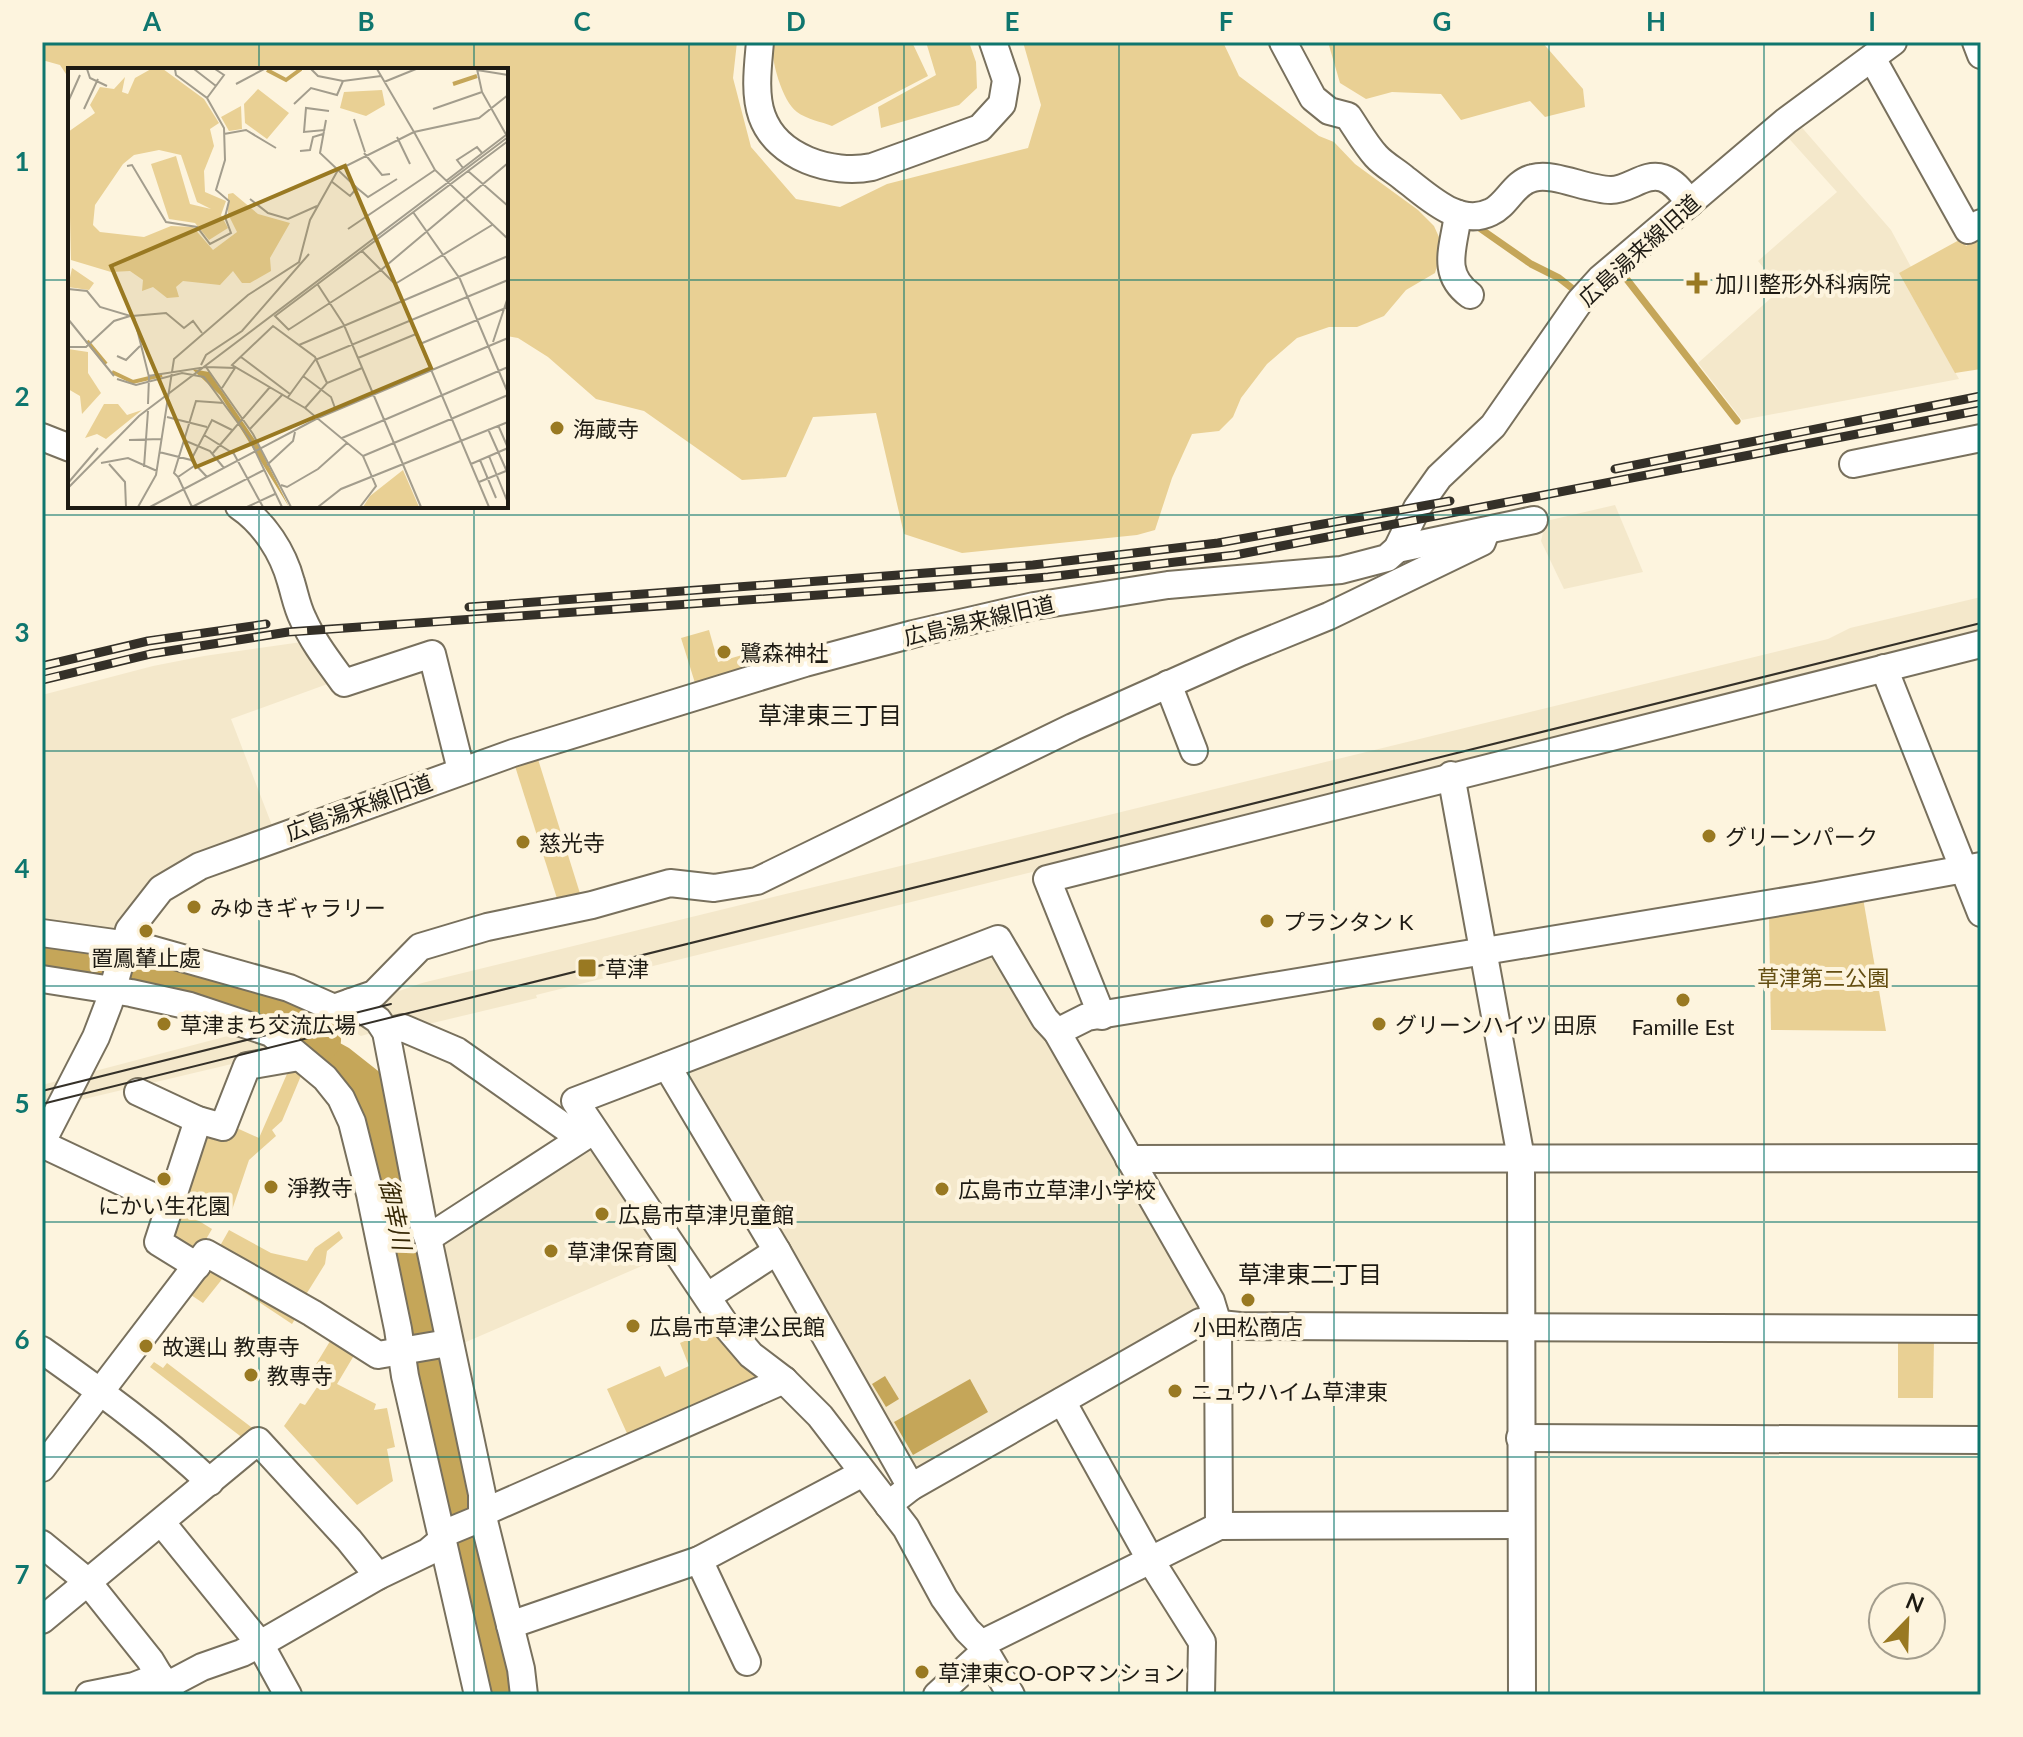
<svg xmlns="http://www.w3.org/2000/svg" width="2023" height="1737" viewBox="0 0 2023 1737" font-family="Lato,'Noto Sans JP',sans-serif">
	<style>
		.built { fill: #f4e8cb }
		.green { fill: #e9d094 }
		.water { fill: #c5a659 }
		.lines { fill: none; stroke-linecap: round; stroke-linejoin: round }
		.stream { stroke: #c5a659; stroke-width: 7 }
		.river { stroke: #c5a659; stroke-width: 42 }
		.minor-casing { stroke: #78705d; stroke-width: 30 }
		.minor { stroke: #fff; stroke-width: 26 }
		.tram { stroke: #343028; stroke-width: 2 }
		.rail-casing { stroke: #343028; stroke-width: 9 }
		.rail { stroke: #fdf4de; stroke-width: 6; stroke-dasharray: 18; stroke-linecap: butt }
		.grid { fill: none; stroke: #0f766e; stroke-width: 2; stroke-opacity: 0.55 }
		.poi-dot { fill: #997922; stroke: #fdf4de; stroke-width: 3 }
		.labels { text-anchor: middle; dominant-baseline: central; stroke-width: 8; stroke-linejoin: round; paint-order: stroke }
		.street-label { font-size: 22px; fill: #1d1a13; stroke: #fdf4de }
		.poi-label { font-size: 22px; fill: #1d1a13; stroke: #fdf4de; text-anchor: start }
		.park-label { font-size: 22px; fill: #644e12; stroke: #fdf4de }
		.neighbourhood-label { font-size: 24px; fill: #1d1a13; stroke: #fdf4de }
		.water-label { font-size: 24px; font-style: italic; fill: #362805; stroke: #fdf4de }
		.inset-river { fill: none; stroke: #c5a659; stroke-width: 4 }
		.inset-road { fill: none; stroke: #a39d8d; stroke-width: 2 }
		.view { fill: #997922; fill-opacity: 0.15; stroke: #997922; stroke-width: 4 }
		.inset-edge { fill: none; stroke: #1d1a13; stroke-width: 4 }
		.neatline { fill: none; stroke: #0f766e; stroke-width: 3 }
		.grid-label { font-size: 26px; text-anchor: middle; font-weight: bold; fill: #0f766e }
	</style>
	<rect width="100%" height="100%" fill="#fdf4de"/>
	<g class="built">
		<path d="M1798 123 1891 230 1911 267 1899 273 1959 379 1742 420 1698 363 1781 289 1758 261 1837 192 1784 133Z"/>
		<path d="M1615 505 1643 572 1564 589 1541 541 1546 521Z"/>
		<path d="M1981 597V637L536 995 537 998 416 1027 406 1023 361 1036 327 1016 422 983 1828 639 1850 628Z"/>
		<path d="M309 641 333 682 231 719 273 828 197 857 112 939 42 928V695L153 666 204 656Z"/>
		<path d="M996 947 1200 1302 1195 1313 913 1475 683 1076 687 1065Z"/>
		<path d="M269 1025 303 1047 42 1109V1085Z"/>
		<path d="M593 1149 665 1256 459 1345 439 1246 583 1150Z"/>
	</g>
	<g class="green">
		<path d="M42 42H737L733 78 751 147 796 199 840 207 887 184 1028 148 1041 105 1023 42H1223L1239 76 1319 136 1334 142 1355 164 1418 210 1434 226 1443 246 1435 273 1406 290 1384 316 1357 327H1329L1297 338 1267 364 1241 398 1233 417 1219 431 1192 434 1172 478 1155 530 1137 535 962 553 904 534 876 413 813 417 786 477 742 480 644 411 596 399 548 357 518 338 506 336V70H70V80L60 65 42 60Z"/>
		<path d="M772 42H912L928 76 832 126C822 122 806 119 797 112 782 101 771 60 772 42Z"/>
		<path d="M926 42H969L976 62 977 88 959 105 881 128 878 107 936 75Z"/>
		<path d="M1328 42H1542L1583 89 1585 107 1545 117 1530 101 1461 120 1441 94 1392 92 1366 99 1340 83Z"/>
		<path d="M1981 237V369L1955 373 1899 273 1961 239 1966 246Z"/>
		<path d="M709 630 718 662 756 651 760 664 695 683 681 638Z"/>
		<path d="M537 756 583 903 560 908 514 763Z"/>
		<path d="M1863 898 1886 1031 1771 1030 1769 914Z"/>
		<path d="M290 1067 303 1071 282 1121 272 1130 276 1136 249 1160 231 1213 199 1208 176 1198 201 1125H230L259 1138Z"/>
		<path d="M172 1212 199 1221 212 1229 195 1258 163 1239Z"/>
		<path d="M229 1230 271 1253 307 1261 315 1248 339 1231 343 1238 327 1251 325 1264 302 1301 216 1253Z"/>
		<path d="M209 1259 300 1311 292 1324 223 1278 203 1303 188 1293Z"/>
		<path d="M717 1327 766 1381 630 1440 607 1389 660 1366 665 1377 689 1366 680 1343Z"/>
		<path d="M335 1333 359 1347 337 1384 376 1404 374 1410 387 1408 395 1447 387 1449 393 1481 357 1505 284 1426 300 1403 305 1405 326 1374 315 1366Z"/>
		<path d="M1898 1339H1934L1933 1398H1898Z"/>
		<path d="M154 1362 163 1368 167 1363 259 1433 248 1442 150 1367Z"/>
	</g>
	<g class="water">
		<path d="M276 1008 349 1048 387 1078 517 1695H485L345 1092 318 1055Z"/>
		<path d="M885 1376 899 1399 886 1407 872 1384Z"/>
		<path d="M970 1379 988 1412 913 1455 894 1422Z"/>
	</g>
	<g class="lines">
		<g class="stream">
			<path d="M1478 227 1531 264 1559 278 1573 289"/>
			<path d="M1625 277 1737 421"/>
		</g>
		<path class="river" d="M42 957 150 973 212 988 276 1008 320 1040"/>
		<g class="minor-casing">
			<g id="minor">
				<path d="M760 42C758 65 754 94 762 116 777 158 832 175 872 167L980 128 1002 104 1006 80 993 42"/>
				<path d="M1283 42 1313 98 1329 111 1348 116C1357 129 1365 144 1376 156 1384 165 1396 171 1405 179 1428 196 1459 228 1491 212 1507 205 1514 182 1533 178 1554 172 1587 190 1611 190 1629 190 1645 172 1663 178 1675 182 1682 193 1690 203"/>
				<path d="M1976 42 1981 55"/>
				<path d="M1872 58 1968 230 1981 223"/>
				<path d="M1458 214C1454 247 1440 273 1470 295"/>
				<path d="M42 437 70 448"/>
				<path d="M1853 464 1981 438"/>
				<path d="M239 506C264 523 283 552 291 582 295 595 297 607 303 619 313 642 329 662 344 683L432 654 461 770"/>
				<path d="M1397 549 1534 520"/>
				<path d="M1884 668 1981 913"/>
				<path d="M1168 684 1194 751"/>
				<path d="M1451 775 1521 1158 1522 1695"/>
				<path d="M42 933 143 947 289 988 334 1008 351 1002 378 1020 386 1032 424 1229 428 1238 482 1494V1513L521 1669 524 1695"/>
				<path d="M42 979 131 993 190 1006 271 1033 325 1078 341 1098 352 1122 370 1194 398 1329 405 1376 478 1695"/>
				<path d="M351 1002 374 994 420 947 487 927 592 905 670 883 714 888 757 881 1073 727 1241 652 1329 616 1482 542 1486 531"/>
				<path d="M1102 1016 1047 879 1981 644"/>
				<path d="M386 1032 403 1028 457 1051 566 1128 593 1131 428 1238"/>
				<path d="M1057 1032 1087 1017 1816 896 1981 866"/>
				<path d="M667 1066 777 1251 911 1487"/>
				<path d="M138 1092 198 1120 223 1127 247 1066 299 1057"/>
				<path d="M42 1142 96 1037 109 1003 129 930 161 889 200 866 513 753 805 663 913 634 1034 606 1168 585 1341 570 1387 558 1397 549 1417 508 1439 477 1493 426 1580 301 1600 279 1786 121 1893 42"/>
				<path d="M42 1144 169 1204"/>
				<path d="M1129 1159 1981 1158"/>
				<path d="M197 1266 158 1242 198 1120"/>
				<path d="M708 1296 777 1251"/>
				<path d="M42 1350C100 1391 158 1433 210 1482"/>
				<path d="M1062 1401 1151 1561 1202 1642 1201 1695"/>
				<path d="M1520 1438 1981 1440"/>
				<path d="M42 1468 206 1253 312 1313 378 1355 448 1343"/>
				<path d="M888 1505 911 1487 1200 1322 1240 1326 1981 1329"/>
				<path d="M162 1523 260 1644 288 1695"/>
				<path d="M42 1544 87 1581 150 1660 171 1695"/>
				<path d="M699 1560 747 1662"/>
				<path d="M42 1620 258 1441 349 1540 378 1576"/>
				<path d="M510 1625 699 1560 863 1473"/>
				<path d="M981 1644 1219 1526 1520 1525"/>
				<path d="M166 1686 202 1667 242 1653 260 1644 378 1576 428 1552 441 1541 445 1533 479 1519 482 1513 784 1380"/>
				<path d="M89 1695 134 1686 160 1676"/>
				<path d="M937 1695 985 1651"/>
				<path d="M1011 1695 981 1644 967 1630 944 1598 906 1528 820 1416 784 1380 751 1355 727 1327 575 1101 998 939 1045 1019 1057 1032 1211 1301 1218 1324 1219 1526"/>
			</g>
		</g>
		<use href="#minor" class="minor"/>
		<g class="tram">
			<path d="M42 1091 391 1004"/>
			<path d="M42 1104 1981 623"/>
		</g>
		<g class="rail-casing">
			<g id="rail">
				<path d="M1615 469 1981 396"/>
				<path d="M469 607 1033 565 1218 543 1450 501"/>
				<path d="M42 666 148 641 266 624"/>
				<path d="M42 680 150 654 288 632 933 587 1048 577 1235 555 1981 410"/>
			</g>
		</g>
		<use href="#rail" class="rail"/>
	</g>
	<path class="grid" d="M259 42V70M474 42V70M689 42V1695M904 42V1695M1119 42V1695M1334 42V1695M1549 42V1695M1764 42V1695M42 280H70M506 280H1981M259 506V1695M474 506V1695M42 515H1981M42 751H1981M42 986H1981M42 1222H1981M42 1457H1981"/>
	<g class="poi-dot">
		<path d="M1693 271h8v8h8v8h-8v8h-8v-8h-8v-8h8z"/>
		<circle cx="557" cy="428" r="8"/>
		<circle cx="724" cy="652" r="8"/>
		<circle cx="1709" cy="836" r="8"/>
		<circle cx="523" cy="842" r="8"/>
		<circle cx="194" cy="907" r="8"/>
		<circle cx="1267" cy="921" r="8"/>
		<circle cx="146" cy="931" r="8"/>
		<rect x="577" y="958" width="20" height="20" rx="4"/>
		<circle cx="1683" cy="1000" r="8"/>
		<circle cx="164" cy="1024" r="8"/>
		<circle cx="1379" cy="1024" r="8"/>
		<circle cx="164" cy="1179" r="8"/>
		<circle cx="271" cy="1187" r="8"/>
		<circle cx="942" cy="1189" r="8"/>
		<circle cx="602" cy="1214" r="8"/>
		<circle cx="551" cy="1251" r="8"/>
		<circle cx="1248" cy="1300" r="8"/>
		<circle cx="633" cy="1326" r="8"/>
		<circle cx="146" cy="1346" r="8"/>
		<circle cx="251" cy="1375" r="8"/>
		<circle cx="1175" cy="1391" r="8"/>
		<circle cx="922" cy="1672" r="8"/>
	</g>
	<g class="labels">
		<g class="street-label">
			<text transform="translate(1639 250) rotate(-42)">広島湯来線旧道</text>
			<text transform="translate(979 620) rotate(-13)">広島湯来線旧道</text>
			<text transform="translate(359 807) rotate(-20)">広島湯来線旧道</text>
		</g>
		<g class="poi-label">
			<text x="1715" y="283">加川整形外科病院</text>
			<text x="573" y="428">海蔵寺</text>
			<text x="740" y="652">鷺森神社</text>
			<text x="1725" y="836">グリーンパーク</text>
			<text x="539" y="842">慈光寺</text>
			<text x="210" y="907">みゆきギャラリー</text>
			<text x="1283" y="921">プランタン K</text>
			<text x="146" y="957" text-anchor="middle">置鳳輦止處</text>
			<text x="605" y="968">草津</text>
			<text x="180" y="1024">草津まち交流広場</text>
			<text x="1395" y="1024">グリーンハイツ 田原</text>
			<text x="1683" y="1026" text-anchor="middle">Famille Est</text>
			<text x="287" y="1187">淨教寺</text>
			<text x="958" y="1189">広島市立草津小学校</text>
			<text x="164" y="1205" text-anchor="middle">にかい生花園</text>
			<text x="618" y="1214">広島市草津児童館</text>
			<text x="567" y="1251">草津保育園</text>
			<text x="649" y="1326">広島市草津公民館</text>
			<text x="1248" y="1326" text-anchor="middle">小田松商店</text>
			<text x="162" y="1346">故選山 教専寺</text>
			<text x="267" y="1375">教専寺</text>
			<text x="1191" y="1391">ニュウハイム草津東</text>
			<text x="938" y="1672">草津東CO-OPマンション</text>
		</g>
		<g class="park-label">
			<text x="1823" y="977">草津第二公園</text>
		</g>
		<g class="neighbourhood-label">
			<text x="830" y="714">草津東三丁目</text>
			<text x="1310" y="1273">草津東二丁目</text>
		</g>
		<g class="water-label">
			<text transform="translate(396 1214) rotate(78)">御幸川</text>
		</g>
	</g>
	<g transform="translate(68 68)">
		<rect width="440" height="440" fill="#fdf4de"/>
		<path d="M83 1H95L136 31 151 55 142 61 146 78 136 103 137 124 158 133 153 147 160 160 141 172 127 155 101 151 83 96 108 88 122 136 143 141 129 134 113 87 91 82 66 87 55 96 27 137 25 157 32 164 76 169 103 158 125 159 145 182 169 164 160 146V126L165 125 190 146 222 155 202 190 203 203 182 215H174L165 203 152 217 115 213 108 219 111 229 99 230 85 219 74 223 75 212 62 203 43 204 3 192 0 64 27 45 22 37 32 19 46 21 57 9 54 24 60 26 67 10ZM190 21 221 45 199 71 177 55 176 36ZM314 22 317 37 298 48 272 40 276 24ZM173 38 174 61 161 63 153 49ZM4 200 26 215 21 222 0 219ZM0 281 20 284V305L33 325 14 346 12 328 0 321ZM36 336H50L59 347 74 342 38 371 29 366 17 370ZM335 402 351 439H295L302 428Z" fill="#e9d094"/>
		<path d="M124 301 141 304 191 378 221 439 152 327Z" fill="#c5a659"/>
		<path class="inset-river" d="M199 2 218 12 233 1M385 16 409 8M19 273 38 296M44 304 65 314 94 307"/>
		<path class="inset-road" d="M19 1 22 10 39 18M126 1 148 18M243 1 250 8 275 13 313 8M409 1 414 24 440 70M409 2 440 7M316 14 348 1M168 16 196 1M440 27 411 50 346 64 367 102 440 171M139 30 156 7 147 1M0 34 12 7M226 36 243 20 269 27 275 13M16 41 30 11M365 41 414 24M286 51 297 84M258 52 252 85 289 120 300 129 329 111M257 62 236 64 238 40 261 43M156 66 178 62 208 80M329 69 342 96M232 83 242 82 245 69 255 66M296 85 314 107 322 106M59 98 64 97 98 154 129 159 142 176 163 165 157 149 161 133 148 122 157 92 156 60 139 30 108 7 107 1M395 100 389 92 409 79 414 85M400 103 440 138M263 113 282 128 289 120M378 113 438 67M182 131 200 145 220 151 249 138M345 144 392 211 440 325M280 161 367 102M294 183 327 216 421 439M327 216 424 157M250 217 276 257 353 439M0 221 19 223 32 239 66 249 81 309 80 336M64 248 98 245 116 260 125 253 134 265M0 251 46 308M220 262 313 202 440 95M221 262 207 248 440 73M425 274 440 229M352 276 440 239M231 277 440 188M0 279H18L46 253 62 248M49 288 58 292 72 278M173 289 222 326M290 290 348 266M133 297 138 287 174 263 241 186M138 299 167 300 154 320M80 308 138 299 185 366 223 439M235 308 263 329 267 340M49 311 68 317 114 305 136 309 181 370 214 439M259 315 247 289 205 258 164 297 237 340 295 388 308 418 292 439M220 329 247 292 440 212M237 340 259 315 294 300M99 349 139 359M430 357 440 380M182 361 215 326M420 361 440 406M136 367 166 386 195 439M274 370 440 299M61 372 93 371M118 373 142 383 156 400M91 384 123 392 139 409M145 385 202 319M295 388 440 327M421 388 440 435M123 392 144 352 164 362M412 392 428 430M33 395 60 390 89 403M41 396 57 414 58 439M403 396 440 380M199 397 225 373 227 364M76 399 80 343M110 409 106 405 128 333 156 335M411 414 438 403M0 415 30 380M213 417 219 419 250 401 279 375M0 420 71 348 440 69M70 439 88 407 106 291 180 227 231 194 242 152 270 102 346 64 309 1M82 439 250 350 440 270M124 439 196 402M124 439 110 409 129 396M179 439 207 426M250 439 273 421 440 354"/>
		<path class="view" d="M277 98 363 300 128 399 43 198Z"/>
		<rect width="440" height="440" class="inset-edge"/>
	</g>
	<rect width="2023" height="1737" fill="none" stroke="#fdf4de" stroke-width="88"/>
	<g transform="translate(1907 1621) rotate(23)"><circle r="38" fill="#fdf4de" stroke="#a39d8d" stroke-width="2"/>
	<path d="M0-6L14 30L0 20L-14 30Z" fill="#997922"/>
	<text y="-12" font-size="22" font-weight="bold" text-anchor="middle" fill="#1d1a13">N</text>
	</g>
	<rect x="44" y="44" width="1935" height="1649" class="neatline"/>
	<g class="grid-label">
		<text x="152" y="31">A</text>
		<text x="366" y="31">B</text>
		<text x="582" y="31">C</text>
		<text x="796" y="31">D</text>
		<text x="1012" y="31">E</text>
		<text x="1226" y="31">F</text>
		<text x="1442" y="31">G</text>
		<text x="1656" y="31">H</text>
		<text x="1872" y="31">I</text>
		<text x="22" y="171">1</text>
		<text x="22" y="406">2</text>
		<text x="22" y="642">3</text>
		<text x="22" y="878">4</text>
		<text x="22" y="1113">5</text>
		<text x="22" y="1349">6</text>
		<text x="22" y="1584">7</text>
	</g>
</svg>
